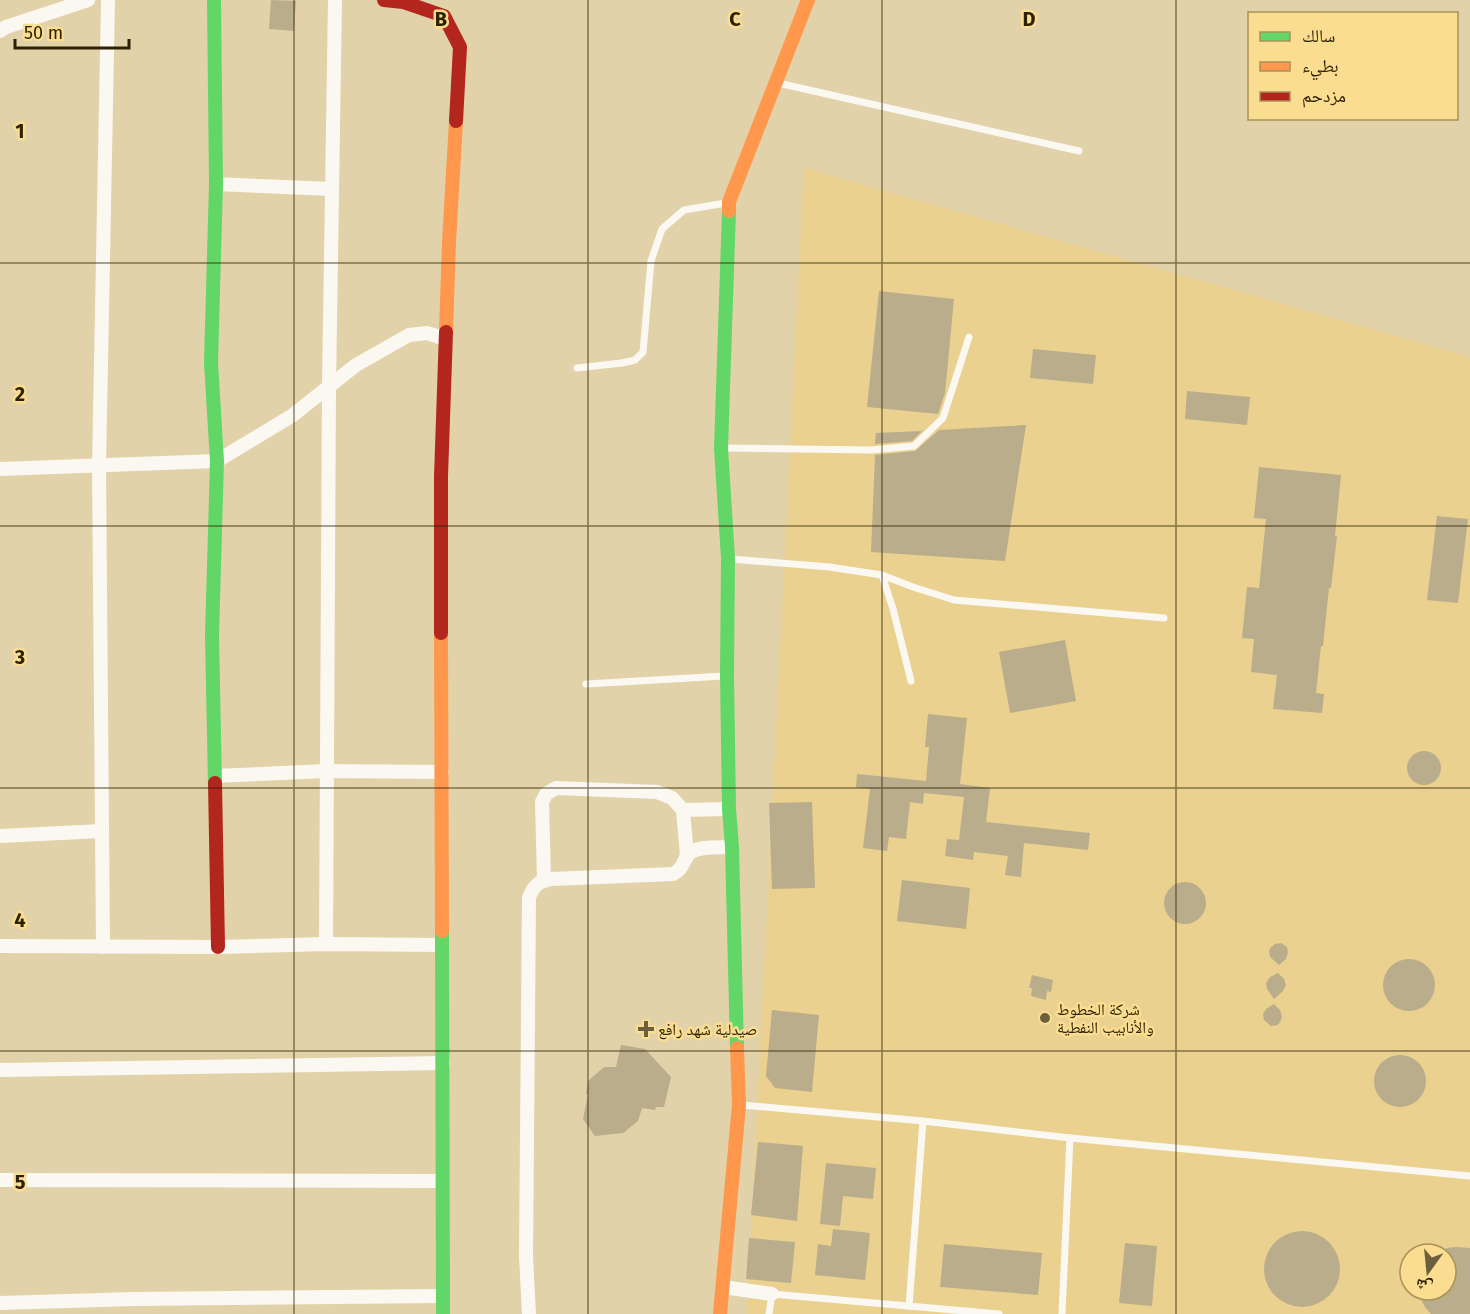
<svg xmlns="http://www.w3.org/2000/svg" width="1470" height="1314" viewBox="0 0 1470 1314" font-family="'Fira Sans','Noto Naskh Arabic',sans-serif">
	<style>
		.built { fill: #ead190; fill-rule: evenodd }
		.building { fill: #b9ad8b }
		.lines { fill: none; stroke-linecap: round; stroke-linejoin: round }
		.lane { stroke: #fbf8f2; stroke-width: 7 }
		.street { stroke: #fbf8f2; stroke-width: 14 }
		.fast { stroke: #63d668; stroke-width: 14 }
		.slow { stroke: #ff974d; stroke-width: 14 }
		.jam { stroke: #b3261e; stroke-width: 14 }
		.grid { fill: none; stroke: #2c2101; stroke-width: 1.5; stroke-opacity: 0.55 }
		.poi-dot { fill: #6c5f3c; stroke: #fadd91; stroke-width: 2 }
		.labels { text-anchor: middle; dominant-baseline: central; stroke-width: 5; stroke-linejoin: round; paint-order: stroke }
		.poi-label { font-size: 16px; fill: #2c2101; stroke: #fadd91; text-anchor: start }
		.grid-label { font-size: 20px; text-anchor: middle; font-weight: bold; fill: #2c2101; stroke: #fadd91; stroke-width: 5; stroke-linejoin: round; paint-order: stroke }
	</style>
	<rect width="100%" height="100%" fill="#e2d2a9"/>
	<path class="built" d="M804 168 1470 357V1314H747ZM1410 1254H1446V1290H1410Z"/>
	<g class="building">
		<path d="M271 0 296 1 294 31 269 29Z"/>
		<path d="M879 291 954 299 945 393 938 414 867 407Z"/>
		<path d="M1033 349 1096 355 1093 384 1030 378Z"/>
		<path d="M1187 391 1250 397 1247 425 1185 419Z"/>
		<path d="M1026 425 1005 561 871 552 875 455 915 451 939 430Z"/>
		<path d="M922 431 912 441 875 444 876 433Z"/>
		<path d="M1259 467 1341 475 1335 536H1337L1331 588H1329L1323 646H1321L1316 693 1324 694 1322 713 1273 709 1277 675 1251 672 1254 639 1242 638 1247 587 1259 588 1266 519 1254 518Z"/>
		<path d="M1437 516 1468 519 1458 603 1427 600Z"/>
		<path d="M1065 640 1076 701 1010 713 999 652Z"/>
		<path d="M928 714 967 718 960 784 990 788 986 822 1090 833 1088 850 1024 843 1021 877 1005 875 1008 856 974 852 973 860 945 856 947 839 959 840 964 797 924 793 923 804 910 802 906 839 889 837 887 851 863 848 870 789 856 787 857 774 926 781 929 747H925Z"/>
		<circle cx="1424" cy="768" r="17"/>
		<path d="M812 802 815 888 772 889 769 803Z"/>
		<path d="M902 880 970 888 966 929 897 921Z"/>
		<circle cx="1185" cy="903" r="21"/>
		<path d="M1281 943 1287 947 1288 953 1286 959 1279 965 1270 957 1269 951 1270 948 1275 944Z"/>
		<circle cx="1409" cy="985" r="26"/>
		<path d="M1278 973 1284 979 1286 985 1283 991 1274 999 1267 989 1266 983 1270 977Z"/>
		<path d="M1032 975 1053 980 1051 992 1047 991 1046 1000 1031 996 1032 988H1029Z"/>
		<path d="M1274 1004 1280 1010 1282 1017 1280 1022 1278 1025 1271 1026 1264 1020 1263 1014 1266 1009Z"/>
		<path d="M772 1010 819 1015 812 1092 775 1088 766 1076Z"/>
		<path d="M621 1045 645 1049 671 1077 664 1107H656L655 1110 642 1108 638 1121 623 1133 595 1136 583 1119 588 1094H586L588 1081 604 1067H616Z"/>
		<circle cx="1400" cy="1081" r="26"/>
		<path d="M758 1142 803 1146 797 1221 751 1215Z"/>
		<path d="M826 1163 876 1168 873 1199 843 1196 840 1226 820 1224Z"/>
		<path d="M833 1229 870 1233 865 1280 815 1275 818 1244 831 1246Z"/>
		<circle cx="1302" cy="1269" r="38"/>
		<path d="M749 1238 795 1242 791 1283 746 1279Z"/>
		<path d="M1125 1243 1157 1246 1152 1306 1119 1303Z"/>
		<path d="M944 1244 1042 1253 1038 1295 940 1287Z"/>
		<path d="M1456 1247 1470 1248V1314H1431L1425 1307 1420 1298 1418 1290H1446V1248Z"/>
	</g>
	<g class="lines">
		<g class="lane">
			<path d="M778 83 1079 151"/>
			<path d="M577 368 622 363 635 360 643 352 651 261 662 229 684 210 726 203"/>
			<path d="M724 448 871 450 914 446 943 418 969 337"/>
			<path d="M731 559 829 567 882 575 913 587 954 600 1164 618"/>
			<path d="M882 575 893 609 911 681"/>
			<path d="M586 684 724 676"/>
			<path d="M741 1105 923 1121 1070 1138 1470 1176"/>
			<path d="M909 1306 923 1121"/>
			<path d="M769 1314 772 1294 999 1314"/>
			<path d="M1062 1314 1070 1138"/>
		</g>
		<g class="street">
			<path d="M0 31 6 27 88 0"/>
			<path d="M216 184 332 189"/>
			<path d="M0 469 217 461 293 415 356 365 409 335 427 333 446 339"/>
			<path d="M215 776 326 771 442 772"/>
			<path d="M683 810 729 809"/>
			<path d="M0 836 102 831"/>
			<path d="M544 880 542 802 546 794 556 788 657 792 672 798 683 810 687 856"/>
			<path d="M326 944 329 386 335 0"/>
			<path d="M0 946 218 947 326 944 442 945"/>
			<path d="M103 947 99 466 108 0"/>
			<path d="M0 1070 443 1063"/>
			<path d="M0 1180 442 1181"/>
			<path d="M723 1287 772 1294"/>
			<path d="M0 1303 134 1299 443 1296"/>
			<path d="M529 1314 526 1256 529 898C533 886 539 881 551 879L673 874C683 869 682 863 688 855 695 845 721 848 732 847"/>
		</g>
		<g class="fast">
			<path d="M214 0 216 184 211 363 217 461 212 636 215 783"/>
			<path d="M729 211 721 448 728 558 727 675 729 809 732 847 737 1048"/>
			<path d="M442 931 443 1314"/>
		</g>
		<g class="slow">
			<path d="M729 211V202L808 0"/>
			<path d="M446 332 449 242 456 121"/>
			<path d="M441 633 442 931"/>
			<path d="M720 1314 739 1105 737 1048"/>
		</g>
		<g class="jam">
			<path d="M384 0 403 2 444 16 460 47 456 121"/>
			<path d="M441 633V476L446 332"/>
			<path d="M215 783 218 947"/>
		</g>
	</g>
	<path class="grid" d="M294 0V1314M588 0V1314M882 0V1314M1176 0V1314M0 263H1470M0 526H1470M0 788H1470M0 1051H1470"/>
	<g class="poi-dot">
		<circle cx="1045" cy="1018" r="6"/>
		<path d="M643 1020h6v6h6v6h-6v6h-6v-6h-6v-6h6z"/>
	</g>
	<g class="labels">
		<g class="poi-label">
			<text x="1057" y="1009">شركة الخطوط<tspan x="1057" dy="18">والأنابيب النفطية</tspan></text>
			<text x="658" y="1029">صيدلية شهد رافع</text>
		</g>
	</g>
	<g class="grid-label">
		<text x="441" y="26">B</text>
		<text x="735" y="26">C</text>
		<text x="1029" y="26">D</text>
		<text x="20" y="138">1</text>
		<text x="20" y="401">2</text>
		<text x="20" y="664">3</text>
		<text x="20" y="927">4</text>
		<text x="20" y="1189">5</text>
	</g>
	<rect x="1248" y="12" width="210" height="108" fill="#fadd91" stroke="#a89257" stroke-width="1.5"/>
	<rect x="1260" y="32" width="30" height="9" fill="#63d668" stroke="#a89257" stroke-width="1.5"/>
	<text x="1302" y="42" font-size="18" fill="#2c2101">سالك</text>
	<rect x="1260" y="62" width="30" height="9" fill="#ff974d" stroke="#a89257" stroke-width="1.5"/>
	<text x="1302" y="72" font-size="18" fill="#2c2101">بطيء</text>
	<rect x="1260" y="92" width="30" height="9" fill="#b3261e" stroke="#a89257" stroke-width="1.5"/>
	<text x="1302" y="102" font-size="18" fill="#2c2101">مزدحم</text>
	<g transform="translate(1428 1272) rotate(195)"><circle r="28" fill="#fadd91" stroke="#a89257" stroke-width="1.5"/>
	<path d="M0-4.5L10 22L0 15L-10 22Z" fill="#6c5f3c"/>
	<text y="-9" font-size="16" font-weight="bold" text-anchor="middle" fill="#2c2101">ش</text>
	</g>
	<path d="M15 39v9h114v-9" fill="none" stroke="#2c2101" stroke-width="3"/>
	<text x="24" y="39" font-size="18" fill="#2c2101" stroke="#fadd91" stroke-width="4.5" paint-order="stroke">50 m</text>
</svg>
